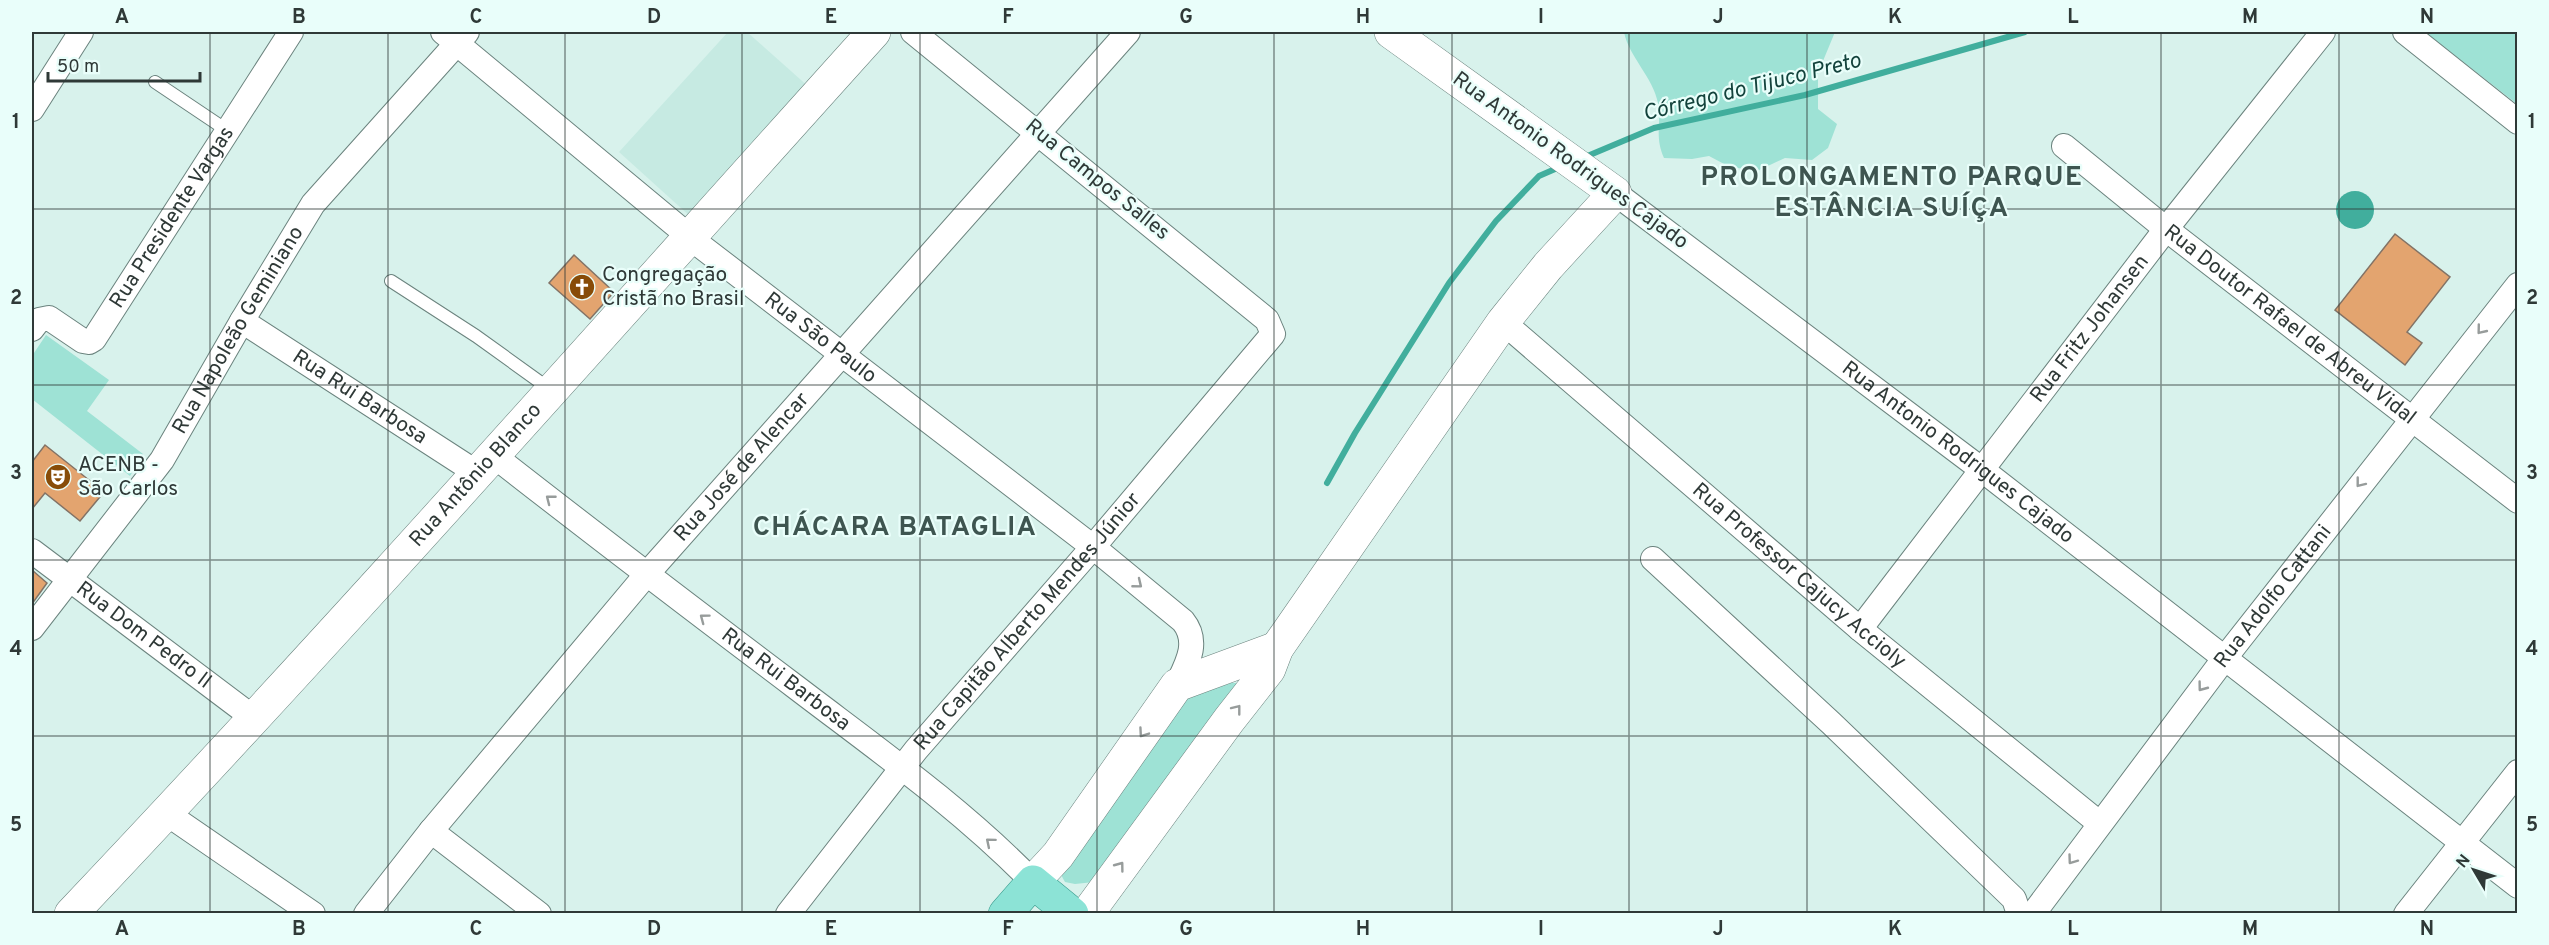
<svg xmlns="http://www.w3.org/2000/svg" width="2549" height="945" viewBox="0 0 2549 945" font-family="Overpass,sans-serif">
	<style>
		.built { fill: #c6eae2 }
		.green { fill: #9ee2d5 }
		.water { fill: #41ae9d }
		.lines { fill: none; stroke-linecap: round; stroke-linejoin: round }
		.stream { stroke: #41ae9d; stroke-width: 6 }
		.building { fill: #e3a46f; stroke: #837366; stroke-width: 1.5 }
		.lane-casing { stroke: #6b837e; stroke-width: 14 }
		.street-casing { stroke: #6b837e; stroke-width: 26 }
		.secondary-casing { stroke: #6b837e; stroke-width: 34 }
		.primary-casing { stroke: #399b8d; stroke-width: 34 }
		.lane { stroke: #fff; stroke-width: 12 }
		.street { stroke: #fff; stroke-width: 24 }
		.secondary { stroke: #fff; stroke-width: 33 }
		.primary { stroke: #8ce3d6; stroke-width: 33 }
		.oneway { stroke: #979c9b }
		.grid { fill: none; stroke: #2f3937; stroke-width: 1.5; stroke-opacity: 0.55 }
		.labels { text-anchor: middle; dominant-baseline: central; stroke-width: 4.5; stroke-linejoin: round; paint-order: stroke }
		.street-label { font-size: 21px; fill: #2f3937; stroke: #e9fefa }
		.poi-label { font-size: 21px; fill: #2f3937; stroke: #e9fefa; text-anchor: start }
		.water-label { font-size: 22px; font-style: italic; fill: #13433c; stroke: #e9fefa }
		.district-label { font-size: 27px; font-weight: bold; letter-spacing: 1.5px; fill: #3e5550; stroke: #e9fefa }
		.neatline { fill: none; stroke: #2f3937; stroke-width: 2 }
		.grid-label { font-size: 20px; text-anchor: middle; font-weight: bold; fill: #2f3937 }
	</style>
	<rect width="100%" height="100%" fill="#d8f2ec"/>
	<path class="built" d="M728 32H747L810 88 692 218 619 152Z"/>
	<g class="green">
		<path d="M1624 32H1835L1818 73V109L1837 124 1828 148 1812 160 1785 158 1755 172 1726 165 1709 156 1692 159 1664 158C1654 135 1662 124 1658 103 1653 77 1629 57 1624 32Z"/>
		<path d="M2425 32H2517V104Z"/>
		<path d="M46 335 109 380 87 411 143 454 130 476 32 399V356Z"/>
		<path d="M1231 683H1236V687L1094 882 1075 884 1065 882 1060 873 1181 699Z"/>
	</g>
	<circle class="water" cx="2355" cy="210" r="19"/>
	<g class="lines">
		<g class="stream">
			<path d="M1585 157 1654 128 1805 95 2025 32"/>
			<path d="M1327 483 1355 433 1449 283 1496 221 1539 176 1562 166"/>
		</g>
	</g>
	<g class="building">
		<path d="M2395 234 2450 277 2407 332 2422 343 2405 365 2335 310Z"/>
		<path d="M574 255 614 292 590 319 549 283Z"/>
		<path d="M45 445 104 492 80 521 45 493 32 509V462Z"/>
		<path d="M32 570 47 583 32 604Z"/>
	</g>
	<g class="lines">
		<g class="lane-casing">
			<g id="lane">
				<path d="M155 82 228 131"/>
				<path d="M391 281 476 336 551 390"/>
			</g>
		</g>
		<g class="street-casing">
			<g id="street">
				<path id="s1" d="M443 32 702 247 1093 547 1183 621C1200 642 1187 664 1177 685"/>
				<path d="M2405 32 2518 122"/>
				<path d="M32 109 81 32"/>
				<path id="s2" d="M2064 146 2166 229 2518 501"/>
				<path id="s3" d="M1615 193 1981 469 2518 886"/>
				<path id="s4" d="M242 321 477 473"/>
				<path id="s5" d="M1503 322 1860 629 2099 823"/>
				<path id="s6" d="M32 329 39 320 49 318 83 341 89 342 94 339 291 32"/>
				<path id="s7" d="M493 455C594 534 695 611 797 688 877 749 962 809 1033 882"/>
				<path id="s8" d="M32 551 255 719"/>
				<path d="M1653 559 1831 723 2014 899 2019 914"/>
				<path id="s9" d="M32 628 162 460 242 321 313 204 467 32"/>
				<path id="s10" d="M1860 629 2166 229 2323 32"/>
				<path d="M166 813 313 914"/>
				<path d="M431 831 539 914"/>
				<path id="s11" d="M366 914 431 831 646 575 1128 32"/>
				<path id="s12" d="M788 914 916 750 1093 547 1273 334 1267 320 913 32"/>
				<path id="s13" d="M2033 914 2224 659 2518 285"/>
				<path d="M2406 914 2518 772"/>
			</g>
		</g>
		<g class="secondary-casing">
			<g id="secondary">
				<path d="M1033 882 1058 855 1177 685 1277 648"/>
				<path id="s14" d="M71 914C345 625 608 327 874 32"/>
				<path d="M1087 914 1229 720 1269 669 1277 648 1503 322 1548 266 1615 193 1391 32"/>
			</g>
		</g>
		<g class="primary-casing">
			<path id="primary" d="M1005 914 1033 882 1072 914"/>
		</g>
		<use href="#lane" class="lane"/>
		<use href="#street" class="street"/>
		<use href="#secondary" class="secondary"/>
		<use href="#primary" class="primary"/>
	</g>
	<defs><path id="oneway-chevron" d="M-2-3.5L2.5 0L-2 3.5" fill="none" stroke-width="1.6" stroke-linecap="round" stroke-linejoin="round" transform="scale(1.5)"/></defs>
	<g class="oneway">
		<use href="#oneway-chevron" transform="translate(2481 330) rotate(129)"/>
		<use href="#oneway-chevron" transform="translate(2360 483) rotate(128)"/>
		<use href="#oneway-chevron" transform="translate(550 499) rotate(-142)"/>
		<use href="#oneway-chevron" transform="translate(1138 584) rotate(39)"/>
		<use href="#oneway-chevron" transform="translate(704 618) rotate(-143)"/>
		<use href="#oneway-chevron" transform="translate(2202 687) rotate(127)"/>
		<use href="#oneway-chevron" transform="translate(1237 709) rotate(-52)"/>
		<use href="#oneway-chevron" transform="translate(1143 733) rotate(125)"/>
		<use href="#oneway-chevron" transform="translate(990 842) rotate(-140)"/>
		<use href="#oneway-chevron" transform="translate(2072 860) rotate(126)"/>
		<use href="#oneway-chevron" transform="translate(1120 866) rotate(-53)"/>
	</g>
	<path class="grid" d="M210 32V914M388 32V914M565 32V914M742 32V914M920 32V914M1097 32V914M1274 32V914M1452 32V914M1629 32V914M1807 32V914M1984 32V914M2161 32V914M2339 32V914M32 209H2518M32 385H2518M32 560H2518M32 736H2518"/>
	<defs>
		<g id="church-disc" transform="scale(1.35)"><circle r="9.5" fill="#884c08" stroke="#e9fefa"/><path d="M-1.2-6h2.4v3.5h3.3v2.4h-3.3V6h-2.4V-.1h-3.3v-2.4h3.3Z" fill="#fff"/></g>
		<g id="theatre-disc" transform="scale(1.35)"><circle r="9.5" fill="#884c08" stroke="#e9fefa"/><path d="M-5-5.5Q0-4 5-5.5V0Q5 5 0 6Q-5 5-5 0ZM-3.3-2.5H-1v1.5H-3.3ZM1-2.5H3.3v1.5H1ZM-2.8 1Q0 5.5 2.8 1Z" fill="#fff"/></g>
	</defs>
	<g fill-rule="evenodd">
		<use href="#church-disc" x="582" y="287"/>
		<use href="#theatre-disc" x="58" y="477"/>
	</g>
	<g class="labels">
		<g class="street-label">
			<text transform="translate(1570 161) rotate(36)">Rua Antonio Rodrigues Cajado</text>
			<text transform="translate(1097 180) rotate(39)">Rua Campos Salles</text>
			<text stroke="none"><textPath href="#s6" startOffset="219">Rua Presidente Vargas</textPath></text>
			<text stroke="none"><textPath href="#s2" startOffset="288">Rua Doutor Rafael de Abreu Vidal</textPath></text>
			<text stroke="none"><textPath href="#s10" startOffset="378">Rua Fritz Johansen</textPath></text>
			<text stroke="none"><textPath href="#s9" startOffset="363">Rua Napoleão Geminiano</textPath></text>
			<text stroke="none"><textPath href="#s1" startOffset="486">Rua São Paulo</textPath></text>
			<text stroke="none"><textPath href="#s4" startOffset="140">Rua Rui Barbosa</textPath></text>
			<text stroke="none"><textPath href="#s3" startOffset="430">Rua Antonio Rodrigues Cajado</textPath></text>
			<text stroke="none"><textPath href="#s11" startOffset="584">Rua José de Alencar</textPath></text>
			<text stroke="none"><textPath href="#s14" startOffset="597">Rua Antônio Blanco</textPath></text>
			<text stroke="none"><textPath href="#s5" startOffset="390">Rua Professor Cajucy Accioly</textPath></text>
			<text stroke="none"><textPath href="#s13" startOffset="398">Rua Adolfo Cattani</textPath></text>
			<text stroke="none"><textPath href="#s12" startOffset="378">Rua Capitão Alberto Mendes Júnior</textPath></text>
			<text stroke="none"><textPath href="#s8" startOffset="140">Rua Dom Pedro II</textPath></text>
			<text stroke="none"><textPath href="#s7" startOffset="369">Rua Rui Barbosa</textPath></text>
		</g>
		<g class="poi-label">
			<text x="602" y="275">Congregação<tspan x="602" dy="24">Cristã no Brasil</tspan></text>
			<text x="78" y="465">ACENB -<tspan x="78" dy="24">São Carlos</tspan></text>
		</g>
		<g class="water-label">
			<text transform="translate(1752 88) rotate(-14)">Córrego do Tijuco Preto</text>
		</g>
		<g class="district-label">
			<text x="1892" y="178">PROLONGAMENTO PARQUE<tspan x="1892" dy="31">ESTÂNCIA SUÍÇA</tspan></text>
			<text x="895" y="528">CHÁCARA BATAGLIA</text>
		</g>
	</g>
	<rect width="2549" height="945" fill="none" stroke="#e9fefa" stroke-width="66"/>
	<g transform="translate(2474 870) rotate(309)" stroke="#e9fefa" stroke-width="4.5" paint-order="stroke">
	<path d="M0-4.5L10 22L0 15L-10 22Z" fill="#2f3937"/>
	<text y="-9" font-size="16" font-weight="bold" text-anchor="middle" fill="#2f3937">N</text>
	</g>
	<path d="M48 72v9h152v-9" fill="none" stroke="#2f3937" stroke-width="3"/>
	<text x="57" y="72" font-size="18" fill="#2f3937" stroke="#e9fefa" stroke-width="4.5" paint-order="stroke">50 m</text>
	<rect x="33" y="33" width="2483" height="879" class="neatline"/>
	<g class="grid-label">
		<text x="122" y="23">A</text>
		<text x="299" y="23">B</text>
		<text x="476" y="23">C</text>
		<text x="654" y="23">D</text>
		<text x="831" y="23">E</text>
		<text x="1008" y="23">F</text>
		<text x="1186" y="23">G</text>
		<text x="1363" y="23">H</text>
		<text x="1541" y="23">I</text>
		<text x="1718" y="23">J</text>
		<text x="1895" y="23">K</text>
		<text x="2073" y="23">L</text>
		<text x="2250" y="23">M</text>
		<text x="2427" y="23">N</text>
		<text x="16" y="128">1</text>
		<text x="2532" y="128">1</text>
		<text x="16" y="304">2</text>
		<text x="2532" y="304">2</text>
		<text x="16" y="479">3</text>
		<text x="2532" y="479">3</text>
		<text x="16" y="655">4</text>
		<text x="2532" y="655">4</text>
		<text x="16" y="831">5</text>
		<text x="2532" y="831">5</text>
		<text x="122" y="935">A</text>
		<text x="299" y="935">B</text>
		<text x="476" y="935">C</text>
		<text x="654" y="935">D</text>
		<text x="831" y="935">E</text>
		<text x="1008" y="935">F</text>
		<text x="1186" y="935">G</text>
		<text x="1363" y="935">H</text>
		<text x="1541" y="935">I</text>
		<text x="1718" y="935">J</text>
		<text x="1895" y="935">K</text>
		<text x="2073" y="935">L</text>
		<text x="2250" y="935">M</text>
		<text x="2427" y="935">N</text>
	</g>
</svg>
